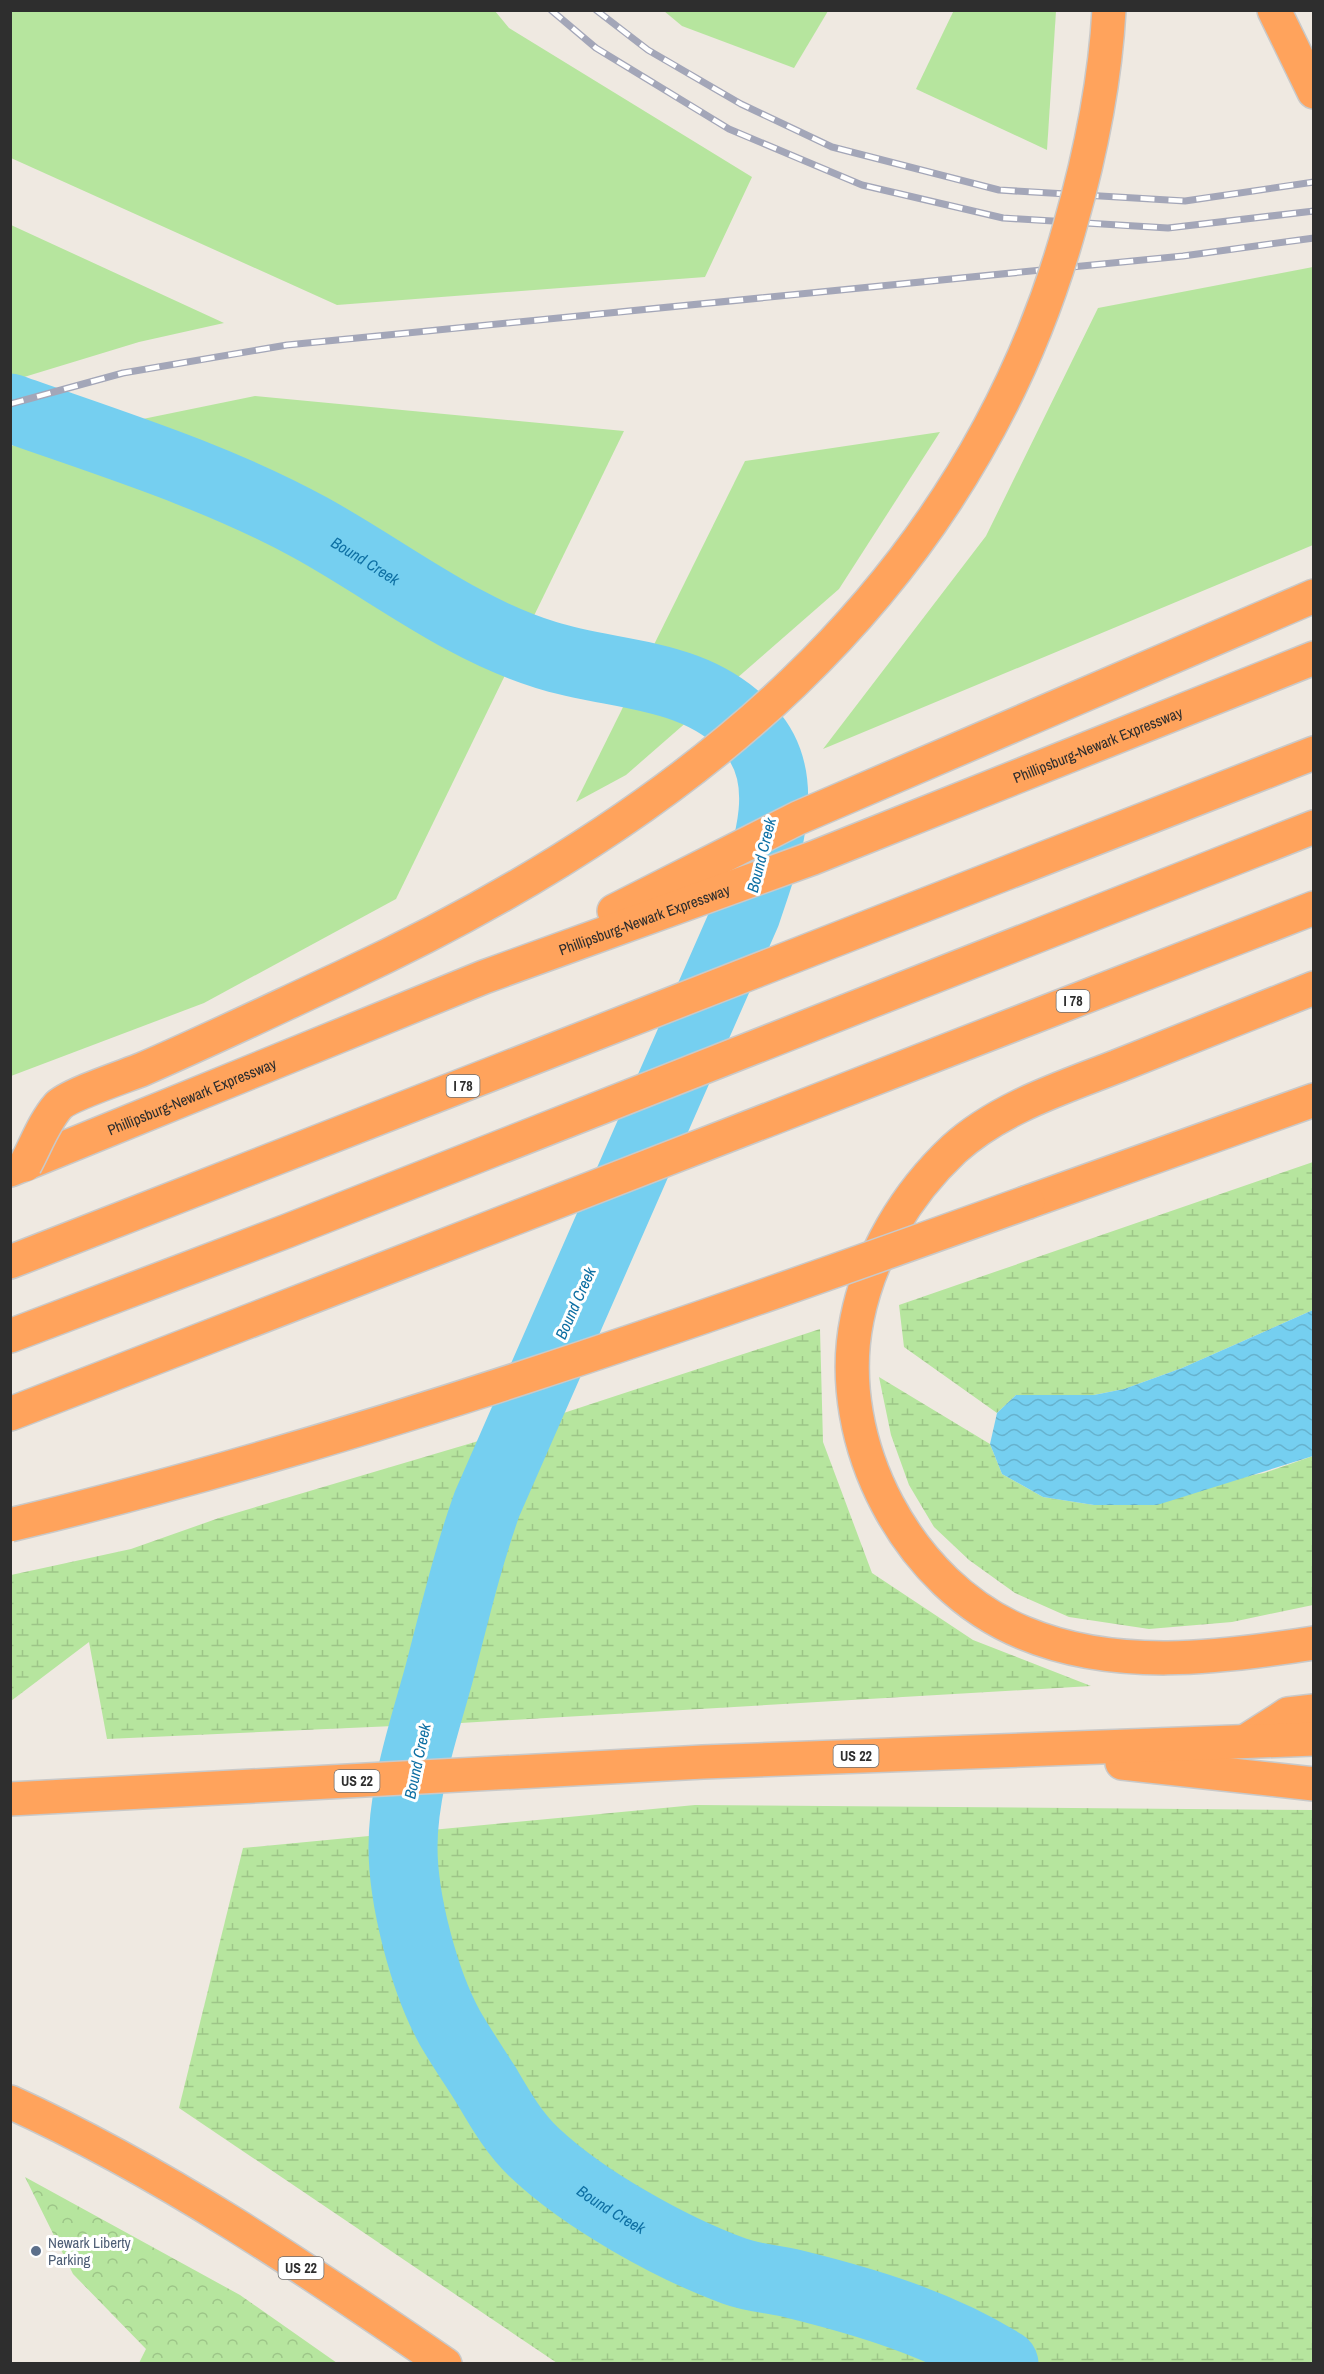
<svg xmlns="http://www.w3.org/2000/svg" width="1324" height="2374" viewBox="0 0 1324 2374" font-family="'Archivo Narrow',sans-serif">
	<style>
		.grass { fill: #b6e59e }
		.forest { fill: url(#forest-crowns) }
		.wetland { fill: url(#wetland-marsh) }
		.water { fill: url(#water-waves) }
		.lines { fill: none; stroke-linecap: round; stroke-linejoin: round }
		.river { stroke: #75cff0; stroke-width: 69 }
		.motorway-casing { stroke: #c9c9c9; stroke-width: 36 }
		.motorway { stroke: #ffa35c; stroke-width: 33 }
		.rail-casing { stroke: #a3a6b8; stroke-width: 7 }
		.rail { stroke: #fff; stroke-width: 4.5; stroke-dasharray: 14; stroke-linecap: butt }
		.motorway-bridge-casing { stroke: #c9c9c9; stroke-width: 36; stroke-linecap: butt }
		.motorway-bridge { stroke: #ffa35c; stroke-width: 33 }
		.service-dot { fill: #5c6f8a; stroke: #fff; stroke-width: 2 }
		.labels { text-anchor: middle; dominant-baseline: central; stroke-width: 6; stroke-linejoin: round; paint-order: stroke }
		.shield { fill: #fff; stroke: #6d6d6d; stroke-width: 1.5 }
		.shield-label { font-size: 14px; font-weight: bold; fill: #2e2e2e }
		.street-label { font-size: 15px; fill: #2e2e2e; stroke: #fff }
		.service-label { font-size: 15px; fill: #4e5e75; stroke: #fff; text-anchor: start }
		.water-label { font-size: 16px; font-style: italic; fill: #0d6fa3; stroke: #fff }
	</style>
	<defs>
		<pattern id="forest-crowns" width="20" height="18" patternUnits="userSpaceOnUse" patternTransform="scale(1.5)"><rect width="20" height="18" fill="#b6e59e"/><path d="M2 6a3 3 0 1 1 6 0M12 15a3 3 0 1 1 6 0" fill="none" stroke="#9dc588"/></pattern>
		<pattern id="wetland-marsh" width="20" height="14" patternUnits="userSpaceOnUse" patternTransform="scale(1.5)"><rect width="20" height="14" fill="#b6e59e"/><path d="M1 5h8M5 5V1M11 12h8M15 12V8" fill="none" stroke="#9dc588"/></pattern>
		<pattern id="water-waves" width="16" height="10" patternUnits="userSpaceOnUse" patternTransform="scale(1.5)"><rect width="16" height="10" fill="#75cff0"/><path d="M0 5q4-4 8 0t8 0" fill="none" stroke="#66b2ce"/></pattern>
	</defs>
	<rect width="100%" height="100%" fill="#efe9e1"/>
	<g class="grass">
		<path d="M954 10 1056 11 1047 150 916 89Z"/>
		<path d="M495 11 509 28 752 177 705 277 337 305 11 158V11Z"/>
		<path d="M664 11H828L794 68 682 26Z"/>
		<path d="M11 225 224 323 139 342 11 381Z"/>
		<path d="M1313 267V545L823 749 986 536 1098 308Z"/>
		<path d="M255 396 624 431 396 899 204 1003 11 1076V446Z"/>
		<path d="M940 432 839 589 626 775 576 802 745 461Z"/>
	</g>
	<path class="forest" d="M25 2177 240 2295 337 2363H139L146 2349 73 2274Z"/>
	<g class="wetland">
		<path d="M1313 1162V1310L1182 1368 1124 1389 1094 1395H1016L997 1413 904 1347 899 1305Z"/>
		<path d="M820 1329 823 1442 872 1573 973 1640 1091 1686 461 1723 107 1739 89 1642 11 1701V1575L131 1549 219 1518 475 1442Z"/>
		<path d="M879 1377 990 1444 1002 1474 1043 1497 1094 1505 1264 1473 1313 1456V1605L1232 1622 1149 1629 1069 1617 1015 1593 969 1560 934 1527 909 1485 891 1435Z"/>
		<path d="M695 1805 1313 1810V2363H557L179 2108 243 1848Z"/>
	</g>
	<path class="water" d="M1313 1310V1456L1157 1505H1094L1043 1497 1002 1474 990 1444 997 1413 1016 1395H1094L1124 1389 1182 1368Z"/>
	<g class="lines">
		<path class="river" id="s1" d="M10 408C112 444 216 476 311 528 389 571 459 628 546 655 616 677 697 671 750 731 796 782 764 859 746 914L487 1504C467 1560 454 1617 439 1674 424 1729 403 1789 403 1847 403 1900 424 1981 450 2028 461 2047 474 2066 486 2085 500 2109 515 2135 536 2154 585 2200 671 2248 734 2271 753 2278 774 2279 794 2284 867 2302 940 2324 1004 2364"/>
		<g class="motorway-casing">
			<g id="motorway">
				<path d="M1274 10 1314 92"/>
				<path d="M614 911 798 818 1314 596"/>
				<path d="M1314 988C1248 1014 1183 1040 1118 1066 1062 1088 999 1108 954 1149 906 1194 870 1254 857 1319 832 1442 908 1586 1024 1633 1115 1671 1219 1658 1314 1643"/>
				<path id="s2" d="M10 1170 484 977 813 858 1314 658"/>
				<path d="M1028 1202 1314 1100"/>
				<path d="M10 1262 1314 753"/>
				<path d="M10 1336 287 1231 1314 827"/>
				<path d="M10 1414 1314 908"/>
				<path d="M1246 1741 1288 1714 1314 1711"/>
				<path d="M1122 1763 1314 1784"/>
				<path d="M10 1799 703 1762 1314 1739"/>
				<path d="M10 2102C164 2172 306 2269 445 2364"/>
			</g>
		</g>
		<use href="#motorway" class="motorway"/>
		<g class="rail-casing">
			<g id="rail">
				<path d="M551 10 596 48 729 129 862 185 1003 218 1168 228 1314 211"/>
				<path d="M596 10 648 50 741 104 832 147 999 190 1185 201 1314 182"/>
				<path d="M10 404 123 373 287 345 1183 256 1314 238"/>
			</g>
		</g>
		<use href="#rail" class="rail"/>
		<g class="motorway-bridge-casing">
			<g id="motorway-bridge">
				<path d="M25 1165C35 1147 44 1122 58 1106 68 1095 126 1076 143 1069 210 1040 276 1008 343 977 678 821 967 598 1070 226 1090 156 1105 83 1109 10"/>
				<path d="M10 1525C357 1442 693 1322 1028 1202"/>
			</g>
		</g>
		<use href="#motorway-bridge" class="motorway-bridge"/>
	</g>
	<circle class="service-dot" cx="36" cy="2251" r="6"/>
	<g class="labels">
		<g class="shield">
			<rect x="1056.5" y="990" width="33" height="22" rx="4.5"/>
			<rect x="446.5" y="1075" width="33" height="22" rx="4.5"/>
			<rect x="833.5" y="1745" width="45" height="22" rx="4.5"/>
			<rect x="334.5" y="1770" width="45" height="22" rx="4.5"/>
			<rect x="278.5" y="2257" width="45" height="22" rx="4.5"/>
		</g>
		<g class="shield-label">
			<text x="1073" y="1001">I 78</text>
			<text x="463" y="1086">I 78</text>
			<text x="856" y="1756">US 22</text>
			<text x="357" y="1781">US 22</text>
			<text x="301" y="2268">US 22</text>
		</g>
		<g class="street-label">
			<text stroke="none"><textPath href="#s2" startOffset="1168">Phillipsburg-Newark Expressway</textPath></text>
			<text stroke="none"><textPath href="#s2" startOffset="682">Phillipsburg-Newark Expressway</textPath></text>
			<text stroke="none"><textPath href="#s2" startOffset="196">Phillipsburg-Newark Expressway</textPath></text>
		</g>
		<g class="service-label">
			<text x="48" y="2242">Newark Liberty<tspan x="48" dy="17">Parking</tspan></text>
		</g>
		<g class="water-label">
			<text stroke="none"><textPath href="#s1" startOffset="388">Bound Creek</textPath></text>
			<text transform="translate(761 855) rotate(-76)">Bound Creek</text>
			<text transform="translate(575 1303) rotate(-66)">Bound Creek</text>
			<text transform="translate(417 1761) rotate(-78)">Bound Creek</text>
			<text stroke="none"><textPath href="#s1" startOffset="2440">Bound Creek</textPath></text>
		</g>
	</g>
	<rect width="1324" height="2374" fill="none" stroke="#2e2e2e" stroke-width="24"/>
</svg>
